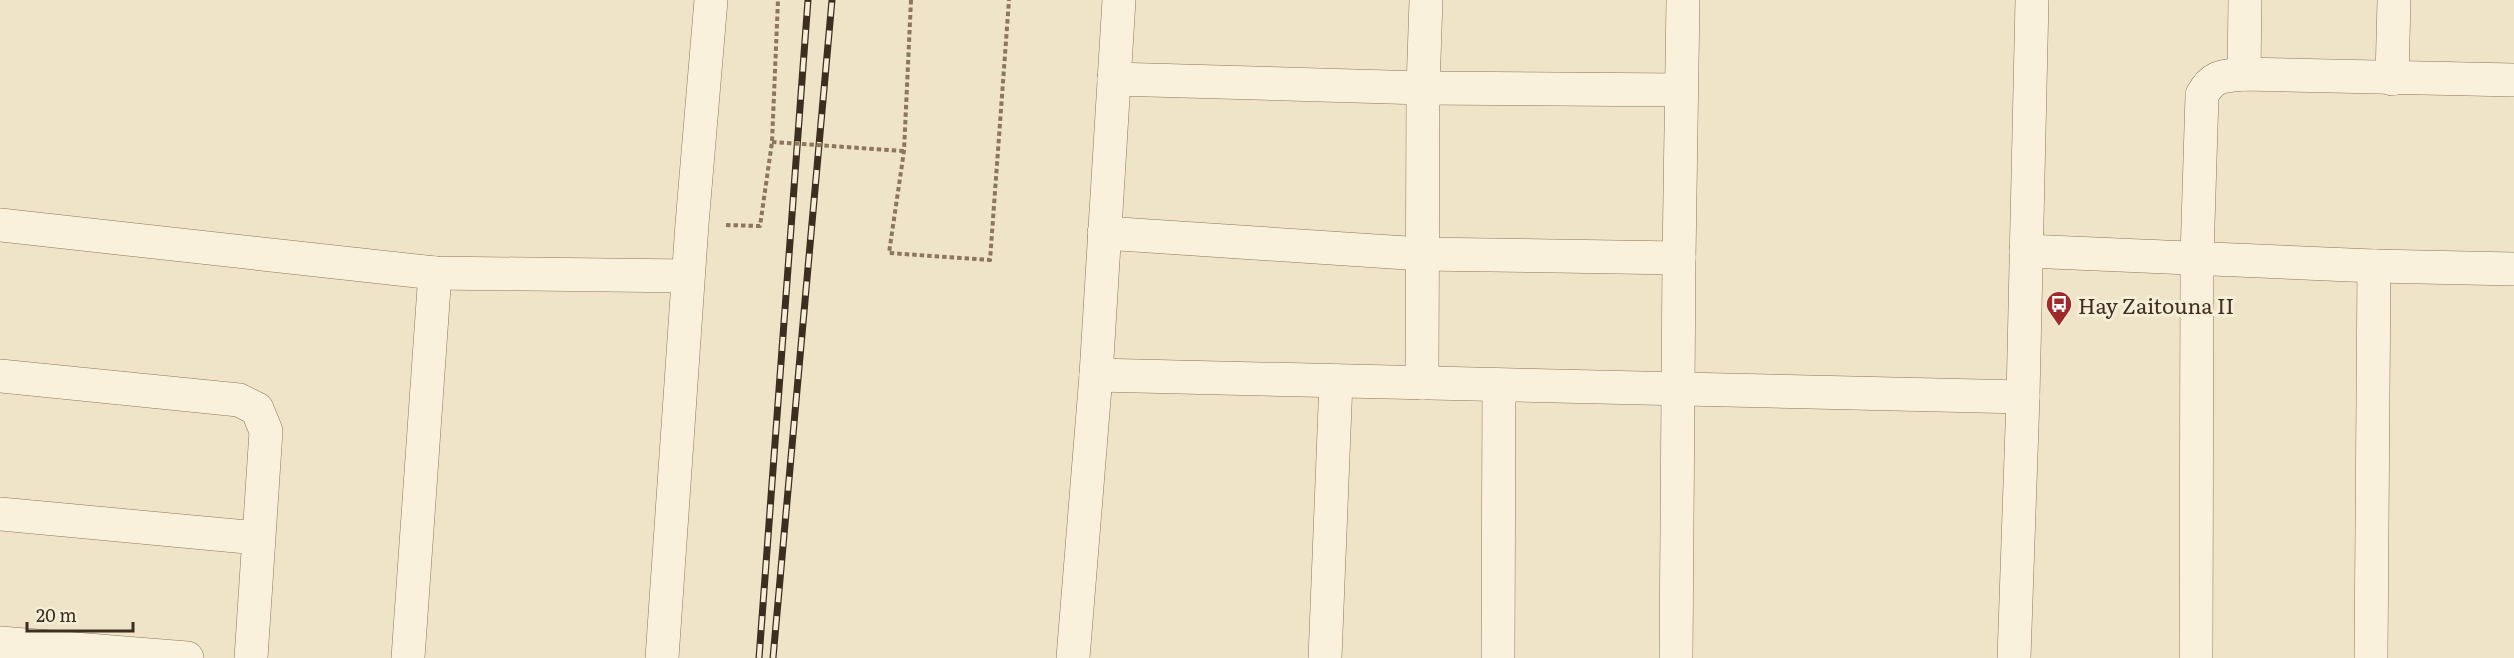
<svg xmlns="http://www.w3.org/2000/svg" width="2514" height="658" viewBox="0 0 2514 658" font-family="Literata,serif">
	<style>
		.lines { fill: none; stroke-linecap: round; stroke-linejoin: round }
		.minor-casing { stroke: #8d765c; stroke-width: 34 }
		.path { stroke: #8d765c; stroke-width: 4; stroke-dasharray: 4.5 3; stroke-linecap: butt }
		.minor { stroke: #faf1dc; stroke-width: 33 }
		.rail-casing { stroke: #3d2e20; stroke-width: 7 }
		.rail { stroke: #f7eed8; stroke-width: 4.5; stroke-dasharray: 14; stroke-linecap: butt }
		.path-bridge { stroke: #8d765c; stroke-width: 4; stroke-dasharray: 4.5 3; stroke-linecap: butt }
		.labels { text-anchor: middle; dominant-baseline: central; stroke-width: 6; stroke-linejoin: round; paint-order: stroke }
		.poi-label { font-size: 21px; fill: #3d2e20; stroke: #f7eed8; text-anchor: start }
	</style>
	<rect width="100%" height="100%" fill="#f0e4c8"/>
	<g class="lines">
		<g class="minor-casing">
			<g id="minor">
				<path d="M2244 74 2245 0"/>
				<path d="M1114 79 1423 88 1681 90"/>
				<path d="M2392 79 2394 0"/>
				<path d="M0 225 435 273 688 276"/>
				<path d="M1104 233 1422 254 1679 258"/>
				<path d="M2026 251 2374 266 2514 269"/>
				<path d="M1096 375 2023 397"/>
				<path d="M0 376 239 400 257 409 266 431 251 658"/>
				<path d="M1422 383 1423 88 1426 0"/>
				<path d="M0 514 258 538"/>
				<path d="M0 643 187 658"/>
				<path d="M408 658 435 273"/>
				<path d="M662 658 692 224 711 0"/>
				<path d="M1073 658 1096 375 1119 0"/>
				<path d="M1325 658 1336 381"/>
				<path d="M1498 658 1499 385"/>
				<path d="M1676 658 1679 258 1683 0"/>
				<path d="M2014 658 2023 397 2032 0"/>
				<path d="M2196 658 2197 257 2202 95C2213 75 2223 76 2244 74L2514 80"/>
				<path d="M2371 658 2374 266"/>
			</g>
		</g>
		<g class="path">
			<path d="M911 0 904 151 889 253 990 260 1009 0"/>
			<path d="M726 225 760 226 772 142 778 0"/>
		</g>
		<use href="#minor" class="minor"/>
		<g class="rail-casing">
			<g id="rail">
				<path d="M759 658 808 0"/>
				<path d="M773 658 832 0"/>
			</g>
		</g>
		<use href="#rail" class="rail"/>
		<path class="path-bridge" d="M772 142 904 151"/>
	</g>
	<defs>
		<g id="bus-pin" transform="scale(1.35)"><path d="M0 17L-7.5 6A9.5 9.5 0 1 1 7.5 6Z" fill="#9e2a2b" stroke="#f7eed8"/><path d="M-5-6H5V4H4V6H2V4H-2V6H-4V4H-5ZM-3.5-4V0h7V-4ZM-3.5 1.2v1.5H-2V1.2ZM2 1.2v1.5H3.5V1.2Z" fill="#fff"/></g>
	</defs>
	<g fill-rule="evenodd">
		<use href="#bus-pin" x="2059" y="304"/>
	</g>
	<g class="labels">
		<g class="poi-label">
			<text x="2078" y="304">Hay Zaitouna II</text>
		</g>
	</g>
	<path d="M27 622v9h106v-9" fill="none" stroke="#3d2e20" stroke-width="3"/>
	<text x="36" y="622" font-size="18" fill="#3d2e20" stroke="#f7eed8" stroke-width="4.5" paint-order="stroke">20 m</text>
</svg>
